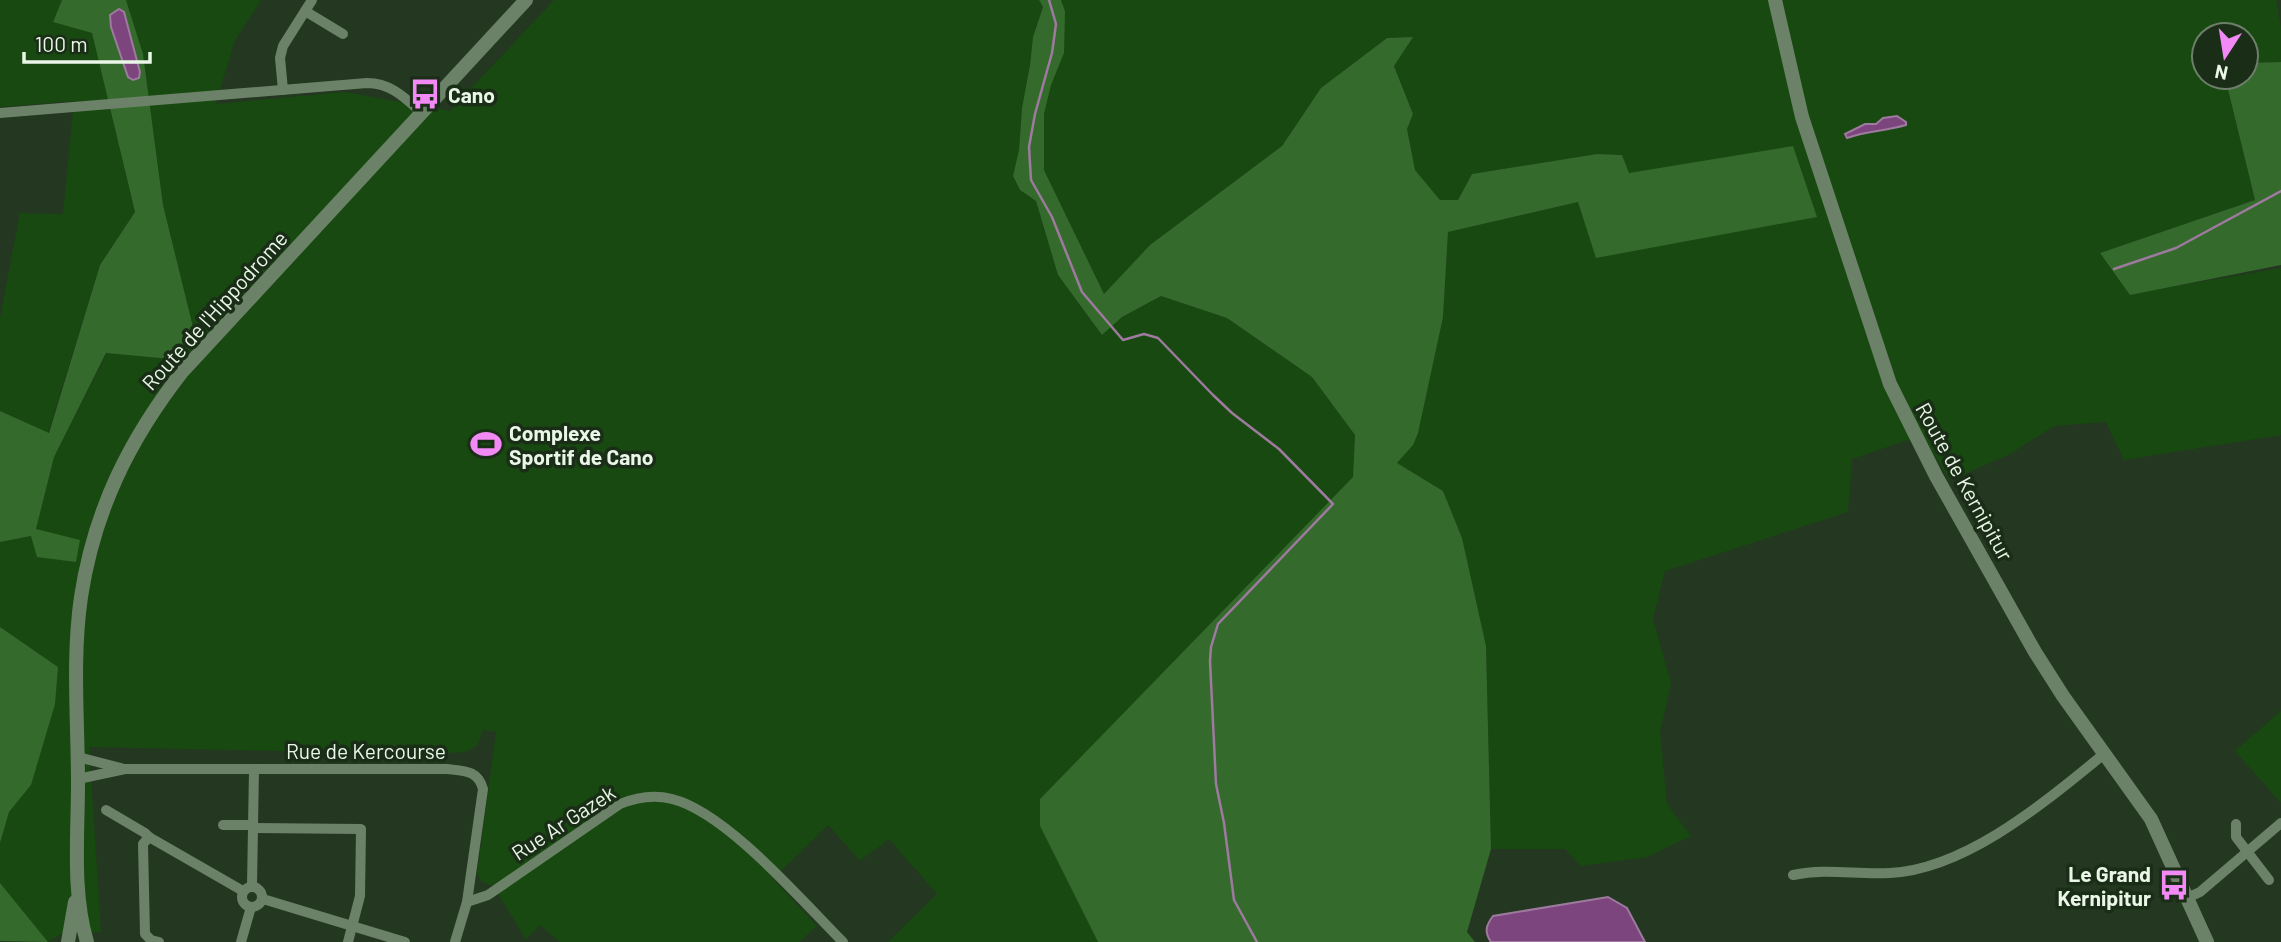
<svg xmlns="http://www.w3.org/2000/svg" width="2281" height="942" viewBox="0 0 2281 942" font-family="Barlow,sans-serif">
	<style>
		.green { fill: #184911 }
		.forest { fill: #346a2c }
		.water { fill: #7c457e; stroke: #9d7a9e; stroke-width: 2 }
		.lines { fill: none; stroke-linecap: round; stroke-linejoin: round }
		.stream { stroke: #9d7a9e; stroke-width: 2.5 }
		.street { stroke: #6c8268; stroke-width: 10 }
		.secondary { stroke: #6c8268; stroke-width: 14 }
		.labels { text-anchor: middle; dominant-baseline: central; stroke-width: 7; stroke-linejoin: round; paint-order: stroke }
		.poi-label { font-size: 21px; font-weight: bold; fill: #eaf7e8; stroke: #1a2d17; text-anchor: start }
		.street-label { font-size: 21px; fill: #eaf7e8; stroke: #1a2d17 }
	</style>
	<rect width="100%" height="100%" fill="#243721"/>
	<g class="green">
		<path d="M0 0H62L53 22 92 33 135 212 100 265 48 433 0 411V318L20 213 63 214 74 101 0 107Z"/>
		<path d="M126 0H261L234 42 216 104 345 92 450 111 554 0H1039L1043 7 1033 37 1030 65 1022 108 1019 150 1013 176 1020 190 1036 201 1058 275 1102 335 1122 317 1161 296 1227 318 1312 377 1355 435 1353 477 1040 799V826L1098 942H888L937 894 889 839 860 861 828 825 773 879 817 926 799 942H560L540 925 526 939 493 886 482 882 477 874 496 732 483 730 477 746 465 752 425 754 89 747 101 932H64L48 942 0 883V843L9 812 31 785 58 667 0 627V542L31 536 36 529 54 457 107 353 181 360 196 339 163 205 143 54Z"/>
		<path d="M1061 0H2276L2281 27V62L2246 63V35H2204V77H2225L2255 200 2100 253 2130 294 2281 268V435L2124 460 2106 422 2054 426 2010 454 1954 479 1948 478 1923 435 1852 459 1848 512 1665 571 1653 619 1671 684 1660 732 1667 804 1691 836 1647 857 1581 866 1565 849H1491L1486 646 1462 538 1443 491 1397 463 1402 456 1443 317 1448 232 1578 202 1597 257 1628 173 1622 155 1597 154 1472 174 1458 200H1440L1415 170 1407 129 1413 114 1394 65 1413 37 1387 38 1321 88 1282 146 1150 245 1104 294 1044 170V114L1065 11Z"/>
		<path d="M2281 711V803L2235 751Z"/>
	</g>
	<g class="forest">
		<path d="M62 0H126L143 54 163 205 196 339 181 360 106 353 54 457 36 529 80 540 76 562 37 557 31 536 0 542V411L49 433 100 265 135 212 92 33 53 22Z"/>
		<path d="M1039 0H1061L1065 11 1064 53 1051 85 1044 114V170L1104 294 1150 245 1282 146 1321 88 1387 38 1413 37 1394 66 1413 114 1407 129 1415 170 1440 200H1458L1472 174 1597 154 1622 155 1629 173 1793 146 1817 217 1596 258 1578 202 1448 232 1443 317 1418 433 1413 445 1397 463 1443 491 1462 538 1486 646 1491 849 1467 932 1475 942H1098L1040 826V799L1353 477 1355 435 1312 377 1227 318 1161 296 1122 317 1102 335 1058 275 1036 201 1020 190 1013 176 1019 150 1022 108 1030 65 1033 37 1043 7Z"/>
		<path d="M2281 62V265L2130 295 2100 253 2255 200 2225 77H2246V63Z"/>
		<path d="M0 627 58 667 55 704 31 785 9 812 0 843Z"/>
		<path d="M0 883 48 942 0 941Z"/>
	</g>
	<g class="water">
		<path d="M119 9 124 12 140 72 139 78 133 80 128 77 111 27 110 15Z"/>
		<path d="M1897 116 1906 122V125C1886 131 1865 131 1847 138L1845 134 1865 124H1876L1883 118Z"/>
		<path d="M1608 897 1627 908 1645 942H1491C1484 932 1486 925 1493 916Z"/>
	</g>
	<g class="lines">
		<g class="stream">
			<path d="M1049 0 1056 24 1052 53 1035 114 1029 147 1031 180 1052 217 1082 292 1123 340 1144 334 1158 338 1213 395 1232 413 1279 449 1333 504 1218 624 1211 647 1210 661 1216 784 1224 823 1234 900 1257 942"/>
			<path d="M2114 269 2176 248 2281 191"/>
		</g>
		<g class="street">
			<path d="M305 11 343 34"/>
			<path d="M283 90 280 58 283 46 312 0"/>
			<path d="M0 113 367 83C391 83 405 98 422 113"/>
			<path d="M78 757 121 768"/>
			<path d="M78 779 125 769H447C464 771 478 770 483 789L467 902 455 942"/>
			<path d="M106 810 145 833 149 837"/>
			<path d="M2236 824V837L2269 880"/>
			<path d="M223 825H253"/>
			<path d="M253 828 361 829 360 896 348 942"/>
			<path d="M1793 875C1827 868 1856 875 1890 873 1967 869 2046 801 2104 754"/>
			<path d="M252 886 254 769"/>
			<circle cx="252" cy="897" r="10"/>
			<path d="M2187 898 2200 892 2281 823"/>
			<path d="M263 899 405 942"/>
			<path d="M467 902 488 895 620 804C637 797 653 794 672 799 726 812 803 902 843 942"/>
			<path d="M159 942 151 940 145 934 143 844 149 837 243 891"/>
			<path d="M241 942 251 907"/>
		</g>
		<g class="secondary">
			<path d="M1775 0 1802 117 1890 384 1936 476 2035 652 2063 696 2151 819 2207 942"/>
			<path d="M68 942 75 902"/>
			<path d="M87 942C72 892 78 835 78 783 78 722 72 658 81 597 94 511 129 440 182 372L526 0"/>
		</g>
	</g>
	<defs>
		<g id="bus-bare" transform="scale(2.415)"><path d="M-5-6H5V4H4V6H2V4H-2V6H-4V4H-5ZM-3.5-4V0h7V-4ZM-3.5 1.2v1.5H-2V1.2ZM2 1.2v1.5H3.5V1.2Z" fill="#f18af4" stroke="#1a2d17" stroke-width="2.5" paint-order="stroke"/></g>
		<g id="stadium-bare" transform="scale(2.415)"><path d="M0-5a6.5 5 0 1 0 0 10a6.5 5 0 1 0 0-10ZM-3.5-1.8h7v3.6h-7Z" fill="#f18af4" stroke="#1a2d17" stroke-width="2.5" paint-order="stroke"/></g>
	</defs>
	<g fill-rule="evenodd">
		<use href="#bus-bare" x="425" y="94"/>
		<use href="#stadium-bare" x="486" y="444"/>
		<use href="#bus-bare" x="2174" y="885"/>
	</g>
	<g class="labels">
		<g class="poi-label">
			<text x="448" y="94">Cano</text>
			<text x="509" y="432">Complexe<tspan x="509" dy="24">Sportif de Cano</tspan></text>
			<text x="2151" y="873" text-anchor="end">Le Grand<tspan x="2151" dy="24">Kernipitur</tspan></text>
		</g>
		<g class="street-label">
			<text transform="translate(214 310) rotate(-48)">Route de l'Hippodrome</text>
			<text transform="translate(1965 481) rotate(61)">Route de Kernipitur</text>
			<text x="366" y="750">Rue de Kercourse</text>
			<text transform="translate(563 822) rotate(-33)">Rue Ar Gazek</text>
		</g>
	</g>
	<g transform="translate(2225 56) rotate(192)"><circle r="33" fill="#1a2d17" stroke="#6d7e6b" stroke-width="2"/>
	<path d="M0-5L12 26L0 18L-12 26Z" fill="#f18af4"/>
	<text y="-10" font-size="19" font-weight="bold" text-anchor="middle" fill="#eaf7e8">N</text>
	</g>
	<path d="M24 52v10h126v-10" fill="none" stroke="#eaf7e8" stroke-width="3.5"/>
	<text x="35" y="52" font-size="21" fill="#eaf7e8" stroke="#1a2d17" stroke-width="5" paint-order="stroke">100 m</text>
</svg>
